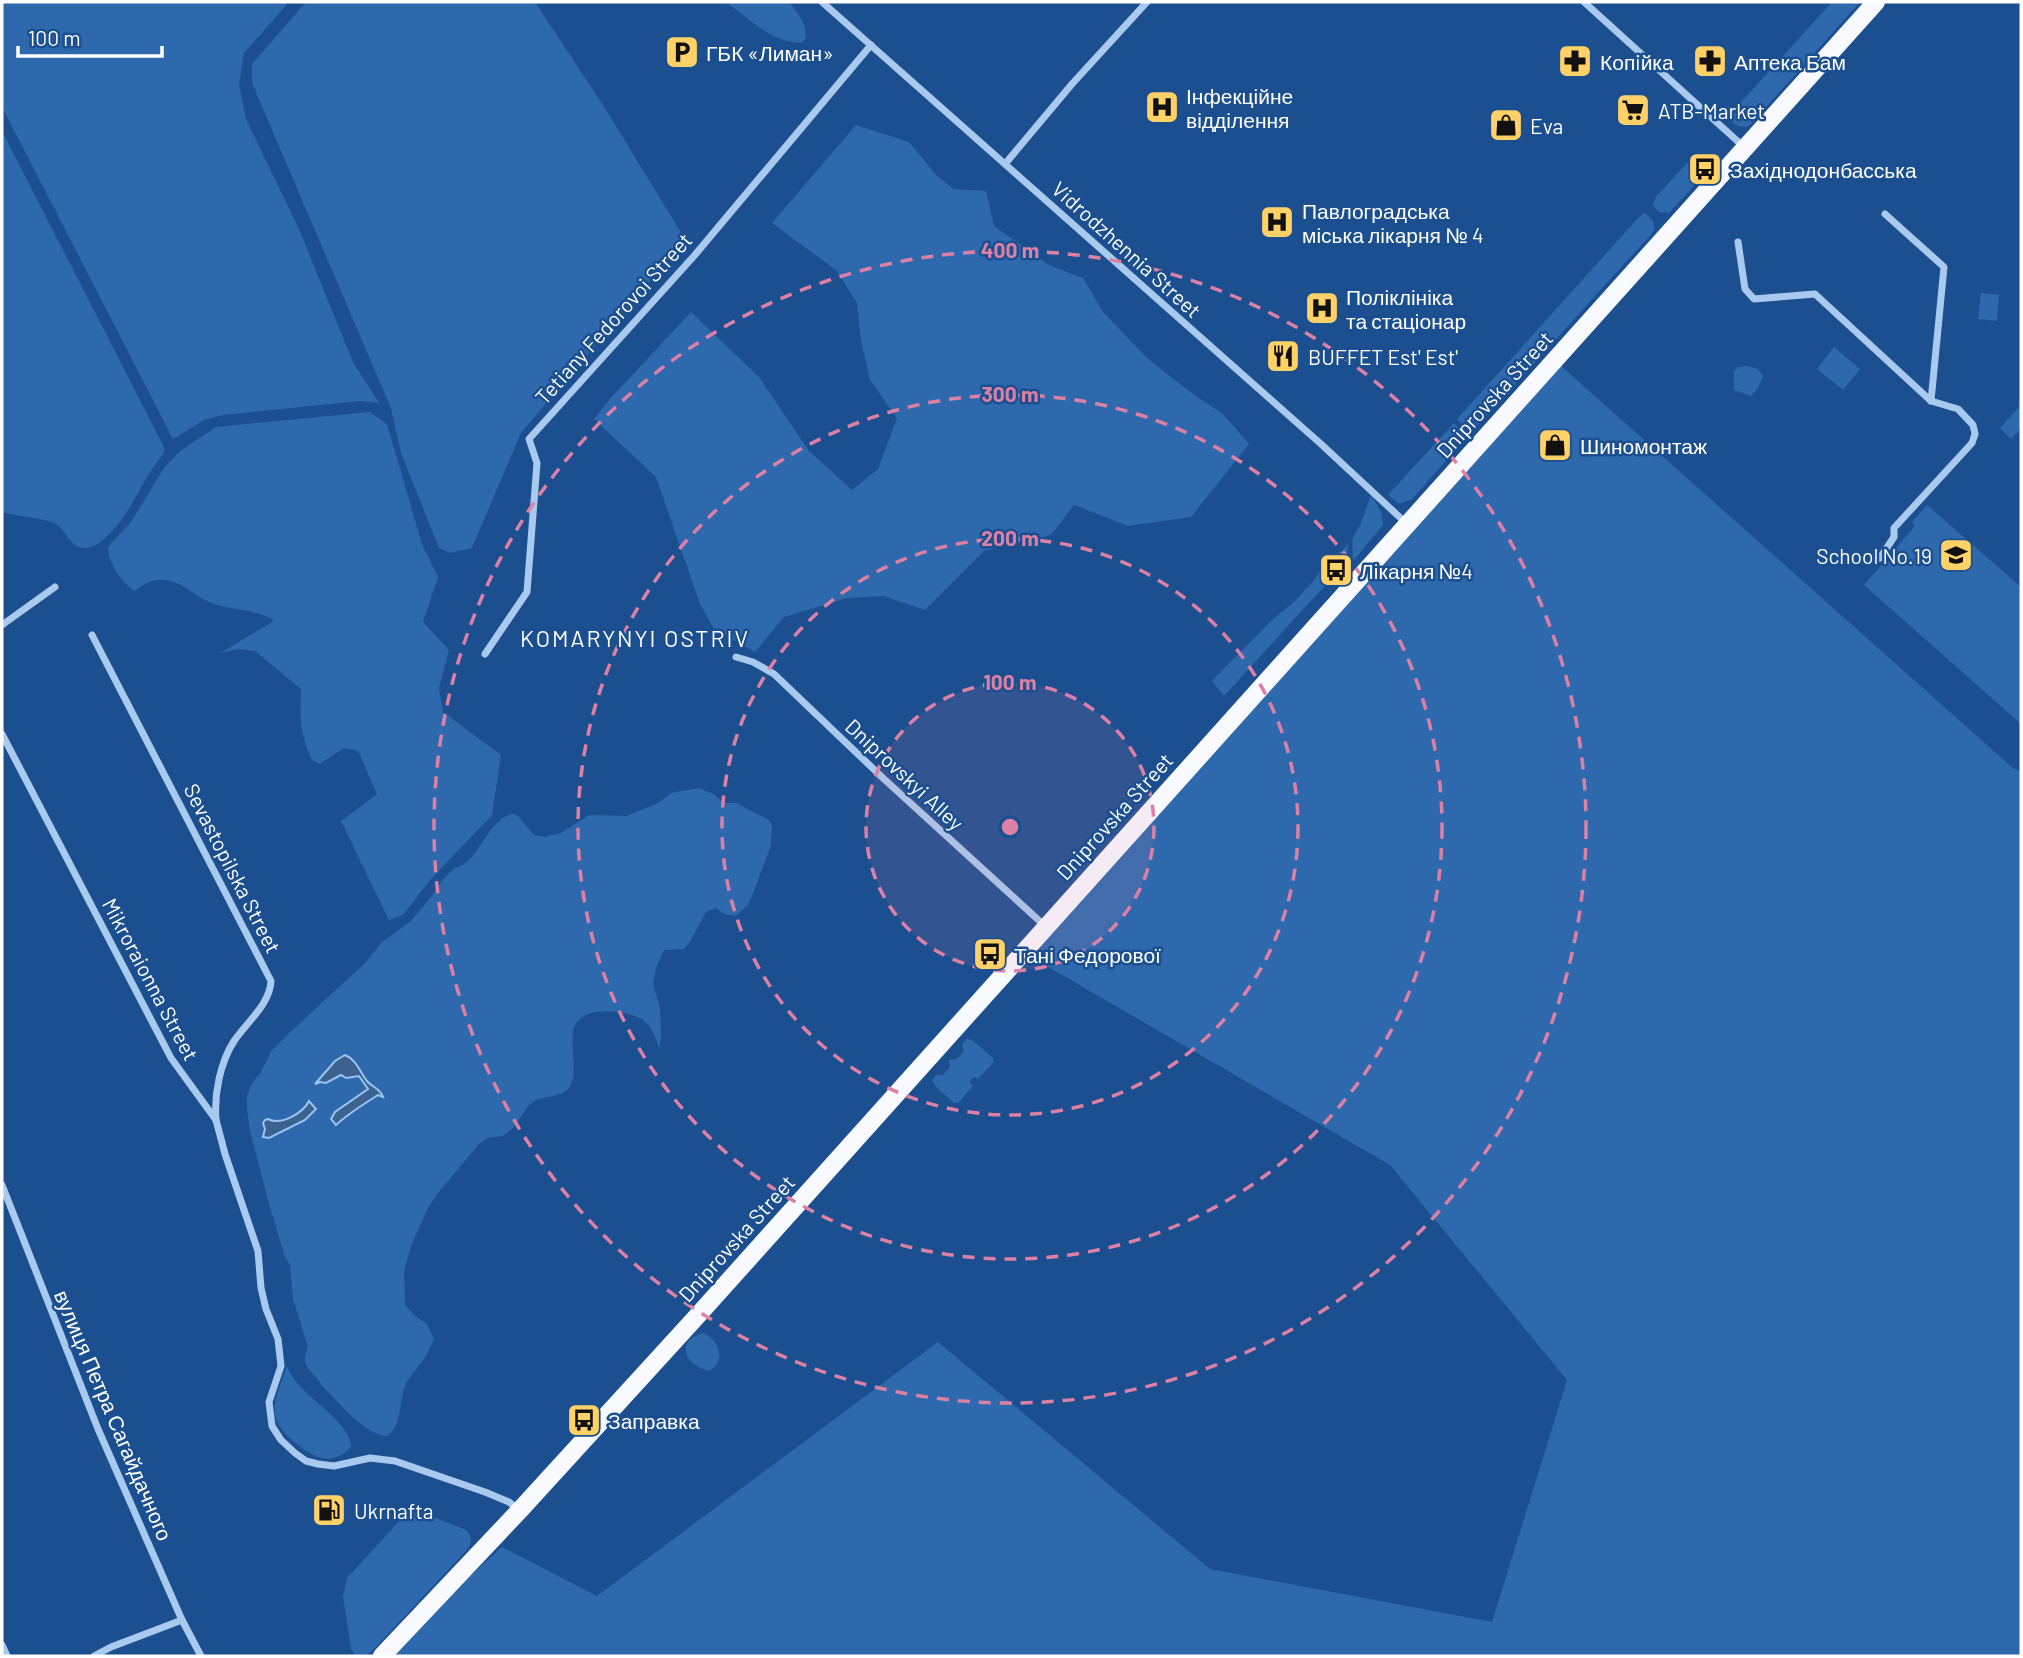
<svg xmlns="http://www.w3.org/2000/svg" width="2023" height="1658" viewBox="0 0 2023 1658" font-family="Barlow,sans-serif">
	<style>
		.green { fill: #2e69ad; fill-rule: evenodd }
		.water { fill: #3c6290; stroke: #9cc4f0; stroke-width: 2 }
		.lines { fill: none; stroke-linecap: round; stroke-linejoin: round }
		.minor { stroke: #a9c9ee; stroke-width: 7 }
		.trunk { stroke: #f8faff; stroke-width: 18 }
		.ring { fill: none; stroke: #dd80a5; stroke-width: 3.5; stroke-dasharray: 12 9 }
		.labels { text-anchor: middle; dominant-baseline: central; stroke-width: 5; stroke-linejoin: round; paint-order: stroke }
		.poi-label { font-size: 21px; fill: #fff; stroke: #1b4f8f; text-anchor: start }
		.street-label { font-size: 21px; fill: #fff; stroke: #1b4f8f }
		.neighbourhood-label { font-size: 23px; letter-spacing: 2px; fill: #fff; stroke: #1b4f8f }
		.centre { fill: #dd80a5; stroke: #1b4f8f; stroke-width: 3.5 }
		.ring-label { font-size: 21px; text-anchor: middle; font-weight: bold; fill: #dd80a5; stroke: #1b4f8f; stroke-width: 5; stroke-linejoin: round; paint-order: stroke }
	</style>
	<rect width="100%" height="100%" fill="#1b4f8f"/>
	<g class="green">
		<path d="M2 2H289L244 53 239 85 246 119 299 229 353 362 379 403 360 401 223 415 204 420 173 439 2 107Z"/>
		<path d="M306 2H535L603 105 685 239 521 433 472 548 450 553 439 548 401 453 391 408 252 83V64Z"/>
		<path d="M726 2H789C798 13 806 23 806 38L801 43C771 42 749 19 726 2Z"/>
		<path d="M1832 2H1860L1750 125C1743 129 1734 126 1730 118L1733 111Z"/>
		<path d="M856 125 909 142 937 176 954 189 986 191 994 226 1049 265 1083 278 1103 312 1148 359 1193 394 1223 414 1249 444 1191 517 1128 526 1074 505 1051 535 984 551 925 610 883 596 847 598 784 617 755 652 714 629 700 604 656 477 594 419 609 400 691 312 759 377 809 451 852 490 878 469 897 418 870 380 861 341 857 303 840 276 837 271 772 223Z"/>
		<path d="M2 131 164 447V453C159 460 153 467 148 475 138 493 105 560 77 546 67 541 64 527 54 523 43 518 16 516 2 512Z"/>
		<path d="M1687 163 1702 177 1669 213 1659 212 1653 205 1655 198Z"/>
		<path d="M1645 213 1652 220 1655 228 1653 232 1471 433 1457 419 1639 217Z"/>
		<path d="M1981 293 1999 295 1997 321 1978 319Z"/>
		<path d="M1834 347 1860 369 1843 390 1817 369Z"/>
		<path d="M1552 358 2014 769 2021 771V1656H382L502 1547 597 1596 938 1342 1210 1569 1492 1622 1567 1380 1390 1165 1019 950Z"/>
		<path d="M1747 366 1758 369 1763 376 1758 388 1751 396 1734 390V371L1739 367Z"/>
		<path d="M2021 405V429L2011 439 2000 428Z"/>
		<path d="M370 412 387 424 422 544 438 577 423 622 449 650 439 688 443 712 501 755 492 815 431 879 403 915 389 920 341 821 377 794 358 751 344 748 319 764 312 760C299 730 300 720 301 689L255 651 238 649 220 653 274 621C258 608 228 611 207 601 191 594 179 578 158 580 149 581 141 586 134 591 122 582 108 563 108 547L131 522 164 468 180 451 216 427Z"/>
		<path d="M1454 423 1468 436 1412 499 1403 503H1398L1388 495Z"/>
		<path d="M1371 495 1382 513 1383 525 1353 561 1352 540 1361 523Z"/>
		<path d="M1927 505 2021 587V724L1864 585 1915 526 1912 522Z"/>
		<path d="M1348 543 1347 560H1340L1331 570 1330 580 1224 696 1212 681 1272 620 1295 601 1315 579 1324 564 1330 558 1343 550Z"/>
		<path d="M699 788 713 794 724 803H736L769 820 772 826 771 845 753 894 748 905 736 916 724 914 716 908 706 912 690 942 684 949 664 950 657 965 653 984 660 1008 661 1039 659 1049C655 1034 650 1021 635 1016 623 1012 610 1010 597 1012 552 1018 586 1067 568 1089 560 1098 543 1095 533 1102 517 1115 516 1139 490 1137L479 1144 438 1193 428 1208 411 1246 404 1271 405 1305 415 1316 427 1324 434 1339C431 1345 428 1353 424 1359 418 1368 409 1376 405 1386 399 1402 402 1427 387 1436 364 1435 339 1402 322 1386 314 1370 298 1369 308 1347L293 1299 290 1265 285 1257 268 1200 250 1131 247 1109V1096L252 1083 261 1072 272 1050 286 1036 366 962 382 942 411 921 432 896 443 879 455 868 464 864 472 857 493 827 503 818 511 814 517 815 534 835 545 837 561 833 589 815 627 816 658 803 671 793ZM349 1056 358 1066 376 1097 364 1103C359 1112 346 1114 339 1123L335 1112 364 1092 368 1086 359 1076C348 1076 338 1072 330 1081L316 1083 335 1061Z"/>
		<path d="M966 1039 972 1040 993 1058 994 1062 978 1079 975 1077 972 1078 970 1082 973 1086 958 1103H954L935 1086 932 1080 936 1075H943L950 1067 949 1060 957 1059 964 1051 962 1045Z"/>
		<path d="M703 1333C720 1339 727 1364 708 1371 684 1364 675 1341 703 1333Z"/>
		<path d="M287 1366C297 1396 350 1418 351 1447 330 1469 312 1456 293 1441 285 1434 276 1425 275 1414 273 1397 282 1382 287 1366Z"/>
		<path d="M421 1512 466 1530C474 1538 471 1544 465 1552L371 1652 364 1656H356L351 1649 343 1597 347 1578 404 1516 410 1513Z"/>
	</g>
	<g class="water">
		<path d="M345 1055C357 1060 359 1071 367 1081 373 1088 380 1088 383 1097L378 1095C364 1104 349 1113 336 1125L331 1119 335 1112 368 1089 359 1076 346 1078 341 1075 326 1083 320 1082 315 1084 335 1061Z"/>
		<path d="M309 1101 316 1109 305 1120 269 1138 263 1137 265 1129 263 1123 265 1120 268 1119C281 1126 303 1113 309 1101Z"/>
	</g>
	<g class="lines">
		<g class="minor">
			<path d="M822 2 1321 444 1407 524"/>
			<path d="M1584 2 1744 147"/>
			<path d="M1005 164 1072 84 1147 2"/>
			<path d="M1885 214 1944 267 1931 401"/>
			<path d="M1738 242 1745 289 1754 299 1815 294 1931 401 1958 409 1973 425 1975 434 1972 443 1894 528V537L1880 558"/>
			<path d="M2 625 55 587"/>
			<path d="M92 635 271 981C270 1004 247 1022 234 1041 220 1063 214 1094 216 1120"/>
			<path d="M485 654 527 592 537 463 529 439 694 256 871 45"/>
			<path d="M736 657 753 662 774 674 884 779 1045 926"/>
			<path d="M2 734 171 1058 216 1120 225 1154 258 1251 261 1288 266 1309 278 1339 281 1366 269 1402 272 1426 281 1440 295 1453 306 1461 318 1464 334 1466 370 1458 395 1461 485 1492 509 1502 519 1510"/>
			<path d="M2 1185 98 1429 182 1620 201 1656"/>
			<path d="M2 1645 7 1656"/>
			<path d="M94 1656 111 1647 182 1620"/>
		</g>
		<path class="trunk" d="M382 1656 520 1510 699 1314 1876 2"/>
	</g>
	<circle cx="1010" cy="827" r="144" fill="#dd80a5" fill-opacity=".12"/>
	<g class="ring">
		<circle cx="1010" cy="827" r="144"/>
		<circle cx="1010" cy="827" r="288"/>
		<circle cx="1010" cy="827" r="432"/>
		<circle cx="1010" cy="827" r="576"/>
	</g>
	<defs>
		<g id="parking-square" transform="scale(1.75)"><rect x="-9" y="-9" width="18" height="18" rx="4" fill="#ffd166" stroke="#1b4f8f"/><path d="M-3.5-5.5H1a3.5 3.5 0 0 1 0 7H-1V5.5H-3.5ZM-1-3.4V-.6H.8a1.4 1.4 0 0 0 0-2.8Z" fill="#111"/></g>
		<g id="pharmacy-square" transform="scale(1.75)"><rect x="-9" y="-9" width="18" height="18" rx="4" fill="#ffd166" stroke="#1b4f8f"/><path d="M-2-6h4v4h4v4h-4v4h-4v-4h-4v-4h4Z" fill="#111"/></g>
		<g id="hospital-square" transform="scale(1.75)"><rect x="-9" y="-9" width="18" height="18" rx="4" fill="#ffd166" stroke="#1b4f8f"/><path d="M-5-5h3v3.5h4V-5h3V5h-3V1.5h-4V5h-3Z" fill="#111"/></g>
		<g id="supermarket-square" transform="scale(1.75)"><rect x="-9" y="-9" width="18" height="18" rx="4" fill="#ffd166" stroke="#1b4f8f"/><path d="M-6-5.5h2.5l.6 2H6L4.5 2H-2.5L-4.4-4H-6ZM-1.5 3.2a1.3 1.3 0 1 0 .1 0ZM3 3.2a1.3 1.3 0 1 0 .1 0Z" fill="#111"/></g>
		<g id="shop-square" transform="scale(1.75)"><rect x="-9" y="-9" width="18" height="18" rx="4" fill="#ffd166" stroke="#1b4f8f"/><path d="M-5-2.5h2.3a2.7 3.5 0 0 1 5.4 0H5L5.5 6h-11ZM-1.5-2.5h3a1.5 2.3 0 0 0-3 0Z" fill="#111"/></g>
		<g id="bus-square" transform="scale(1.75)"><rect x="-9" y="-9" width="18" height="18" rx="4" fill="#ffd166" stroke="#1b4f8f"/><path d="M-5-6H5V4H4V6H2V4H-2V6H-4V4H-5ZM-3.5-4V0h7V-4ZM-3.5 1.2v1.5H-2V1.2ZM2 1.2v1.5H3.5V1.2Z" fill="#111"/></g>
		<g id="restaurant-square" transform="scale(1.75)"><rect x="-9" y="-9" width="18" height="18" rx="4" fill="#ffd166" stroke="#1b4f8f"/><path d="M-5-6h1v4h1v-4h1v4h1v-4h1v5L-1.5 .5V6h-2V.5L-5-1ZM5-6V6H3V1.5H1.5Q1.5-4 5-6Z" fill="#111"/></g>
		<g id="school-square" transform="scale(1.75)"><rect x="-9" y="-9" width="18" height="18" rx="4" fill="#ffd166" stroke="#1b4f8f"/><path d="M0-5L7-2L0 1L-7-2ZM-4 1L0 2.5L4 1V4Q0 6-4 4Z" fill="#111"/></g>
		<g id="fuel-square" transform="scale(1.75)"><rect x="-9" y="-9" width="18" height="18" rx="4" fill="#ffd166" stroke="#1b4f8f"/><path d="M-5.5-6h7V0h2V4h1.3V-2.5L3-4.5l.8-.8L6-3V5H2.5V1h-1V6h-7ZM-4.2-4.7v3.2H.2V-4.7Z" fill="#111"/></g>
	</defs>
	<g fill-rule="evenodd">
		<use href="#parking-square" x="682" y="52"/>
		<use href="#pharmacy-square" x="1575" y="61"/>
		<use href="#pharmacy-square" x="1710" y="61"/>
		<use href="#hospital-square" x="1162" y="107"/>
		<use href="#supermarket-square" x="1633" y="110"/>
		<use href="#shop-square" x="1506" y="125"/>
		<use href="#bus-square" x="1705" y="169"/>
		<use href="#hospital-square" x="1277" y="222"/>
		<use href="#hospital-square" x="1322" y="308"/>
		<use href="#restaurant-square" x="1283" y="356"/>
		<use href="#shop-square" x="1555" y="445"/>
		<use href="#school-square" x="1956" y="555"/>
		<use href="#bus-square" x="1336" y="570"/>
		<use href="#bus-square" x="990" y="954"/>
		<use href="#bus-square" x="584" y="1420"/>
		<use href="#fuel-square" x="329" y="1510"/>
	</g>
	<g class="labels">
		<g class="poi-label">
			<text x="706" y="52">ГБК «Лиман»</text>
			<text x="1600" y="61">Копiйка</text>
			<text x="1734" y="61">Аптека Бам</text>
			<text x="1186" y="95">Інфекційне<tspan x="1186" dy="24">відділення</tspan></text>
			<text x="1658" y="110">ATB-Market</text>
			<text x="1530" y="125">Eva</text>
			<text x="1730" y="169">Західнодонбасська</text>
			<text x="1302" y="210">Павлоградська<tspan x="1302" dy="24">міська лікарня № 4</tspan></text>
			<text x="1346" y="296">Поліклініка<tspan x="1346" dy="24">та стаціонар</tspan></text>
			<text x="1308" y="356">BUFFET Est' Est'</text>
			<text x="1580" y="445">Шиномонтаж</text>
			<text x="1932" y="555" text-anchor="end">School No.19</text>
			<text x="1360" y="570">Лікарня №4</text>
			<text x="1014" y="954">Тані Федорової</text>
			<text x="608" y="1420">Заправка</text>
			<text x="354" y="1510">Ukrnafta</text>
		</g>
		<g class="street-label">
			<text transform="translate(1127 249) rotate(42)">Vidrodzhennia Street</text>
			<text transform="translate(613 318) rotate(-48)">Tetiany Fedorovoi Street</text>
			<text transform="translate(1494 394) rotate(-48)">Dniprovska Street</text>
			<text transform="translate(905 774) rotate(43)">Dniprovskyi Alley</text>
			<text transform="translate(1114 816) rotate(-48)">Dniprovska Street</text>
			<text transform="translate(233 868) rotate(63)">Sevastopilska Street</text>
			<text transform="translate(151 979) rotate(62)">Mikroraionna Street</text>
			<text transform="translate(736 1238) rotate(-48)">Dniprovska Street</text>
			<text transform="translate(114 1415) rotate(67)">вулиця Петра Сагайдачного</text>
		</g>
		<g class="neighbourhood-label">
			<text x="635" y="638">KOMARYNYI OSTRIV</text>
		</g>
	</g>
	<circle cx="1010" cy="827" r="10" class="centre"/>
	<g class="ring-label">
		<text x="1010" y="258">400 m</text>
		<text x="1010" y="402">300 m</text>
		<text x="1010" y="546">200 m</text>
		<text x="1010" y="690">100 m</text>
	</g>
	<rect width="2023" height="1658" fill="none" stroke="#ffffff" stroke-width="7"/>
	<path d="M18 46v10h144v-10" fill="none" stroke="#ffffff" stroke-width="3.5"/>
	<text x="28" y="46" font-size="21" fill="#ffffff" stroke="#1b4f8f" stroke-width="5" paint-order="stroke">100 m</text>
</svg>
